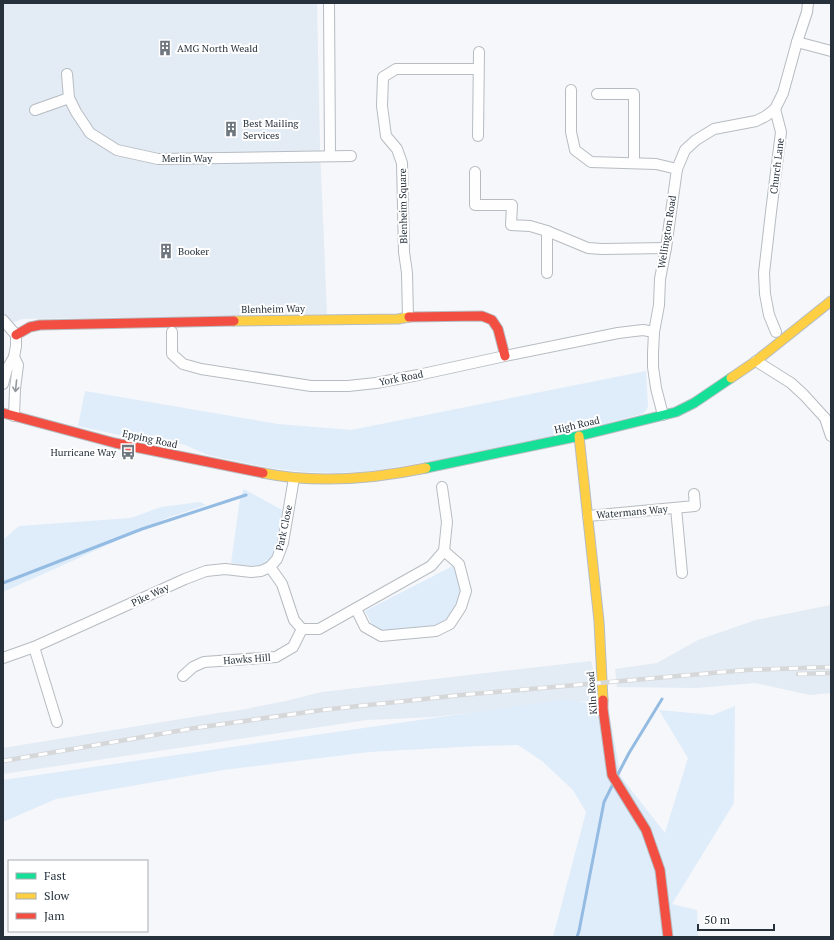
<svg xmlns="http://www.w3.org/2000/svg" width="834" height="940" viewBox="0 0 834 940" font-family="'PT Serif',serif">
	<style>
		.built { fill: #e3ebf4 }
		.green { fill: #dfecfa }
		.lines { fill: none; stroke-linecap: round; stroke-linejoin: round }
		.stream { stroke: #94bce3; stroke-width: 3 }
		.street-casing { stroke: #b6bcc2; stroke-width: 12 }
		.fast-casing { stroke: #b6bcc2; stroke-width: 11 }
		.slow-casing { stroke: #b6bcc2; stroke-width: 11 }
		.jam-casing { stroke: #b6bcc2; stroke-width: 11 }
		.street { stroke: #fefefe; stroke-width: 10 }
		.fast { stroke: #16e098; stroke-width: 9 }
		.slow { stroke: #ffcf43; stroke-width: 9 }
		.jam { stroke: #f24e42; stroke-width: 9 }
		.rail-casing { stroke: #d6d7d9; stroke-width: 4.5 }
		.rail { stroke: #fff; stroke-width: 3; stroke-dasharray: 9; stroke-linecap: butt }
		.oneway { stroke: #92989c }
		.labels { text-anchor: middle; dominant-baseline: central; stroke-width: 4; stroke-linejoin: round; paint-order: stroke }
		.poi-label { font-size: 10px; fill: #26313b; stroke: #fff; text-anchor: start }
		.street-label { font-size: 10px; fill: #26313b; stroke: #fff }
	</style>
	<rect width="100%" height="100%" fill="#f5f7fa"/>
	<g class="built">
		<path d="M3 3H317L320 147 327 314 22 319 3 327Z"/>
		<path d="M831 605V693L810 695 755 683 696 688 617 687 615 669 657 663 698 640 756 620Z"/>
		<path d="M591 661 597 685 594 696 589 701 513 708 433 717 367 720 3 774V748L218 713 235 711 286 701 322 692Z"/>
	</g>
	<g class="green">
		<path d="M646 371 648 406 646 411 642 414 576 431 432 461 371 471 337 473 304 472 271 468 208 455 185 445 162 439 128 437 78 426 85 391 278 424 351 430Z"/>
		<path d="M244 489 282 510C280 521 278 548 272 556 269 560 264 564 260 565 250 567 240 565 231 563L240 499Z"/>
		<path d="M200 502 206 505 167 518 112 543 3 592V540L19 526 131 518 161 507Z"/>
		<path d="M453 566 455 568 460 579 461 591 458 605 448 618 439 625 380 632 374 628 365 611Z"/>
		<path d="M565 699 608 707 621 777 665 833 688 758 659 710 713 715 735 706 734 803 672 904 697 910 698 937H553L586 812 573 790 542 761 518 745 479 746 369 752 223 770 56 799 3 822V780Z"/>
	</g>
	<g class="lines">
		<g class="stream">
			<path d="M3 583 142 529 246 495"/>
			<path d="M617 776 629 753 662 699"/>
			<path d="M577 937 579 931 604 802 613 784"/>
		</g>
		<g class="street-casing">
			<g id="street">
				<path d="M329 3 330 156"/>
				<path d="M797 42 831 51"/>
				<path d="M67 74 69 98 76 112 90 133 117 150 158 159 351 156"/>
				<path d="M571 90V132L575 150 591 162 656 164 677 169"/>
				<path d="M597 94H634V163"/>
				<path d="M775 109 781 132 771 212 764 273 765 294 769 315 776 332"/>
				<path d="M35 110 69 98"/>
				<path d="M478 136 479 52"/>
				<path d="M475 172V205H512L511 225 530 226 547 231 588 248 602 249 666 248"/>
				<path d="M547 231V273"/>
				<path d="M408 317 407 273 404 252 402 163 397 149 386 136 382 106 383 77 396 69H478"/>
				<path d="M3 320 16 335V346L14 357 7 369 3 384"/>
				<path d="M172 332V354L183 364 201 369 311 386H348L376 383 418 375 505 356 618 333 643 330 654 332"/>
				<path d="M756 361 791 383 804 395 825 418 831 436"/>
				<path d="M663 415 656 388 653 367V353L654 332 659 305 660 279 666 248 677 169 685 150 696 140 714 129 756 121 766 116 775 109 783 93 797 42 807 12 808 3"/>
				<path d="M14 416 15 389 18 365 14 357"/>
				<path d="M676 508 682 573"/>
				<path d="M588 516 695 506 694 494"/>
				<path d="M270 567 282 584 294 620 302 629H319L431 566 444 551 447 522 442 487"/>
				<path d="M356 609 365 627 381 636 436 631 450 624 461 607 466 591 459 564 444 551"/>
				<path d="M34 647 57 722"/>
				<path d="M3 658 34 647 185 579 206 571 225 569 251 572 261 571 270 567 277 559 283 543 294 478"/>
				<path d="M183 676 193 667 204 662 276 657 293 647 302 629"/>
			</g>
		</g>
		<g class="fast-casing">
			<path id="fast" d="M426 468 579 436 676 412 694 403 731 378"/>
		</g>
		<g class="slow-casing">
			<g id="slow">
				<path d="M234 321 398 319 409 317"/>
				<path d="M731 378 756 361 831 301"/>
				<path d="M579 436 599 621 603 700"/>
				<path d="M263 473C317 484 373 479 426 468"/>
			</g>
		</g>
		<g class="jam-casing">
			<g id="jam">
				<path d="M409 317 482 316 492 320 498 329 505 356"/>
				<path d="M16 335 30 327 40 325 234 321"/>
				<path d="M3 413 115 443 263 473"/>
				<path d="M603 700V709L612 775 646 830 660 870 668 937"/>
			</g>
		</g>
		<use href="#street" class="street"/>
		<use href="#fast" class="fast"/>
		<use href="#slow" class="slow"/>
		<use href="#jam" class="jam"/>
		<g class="rail-casing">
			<g id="rail">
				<path d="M798 674 831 673"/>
				<path d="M3 761 195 728 322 710 461 695 747 670 831 667"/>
			</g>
		</g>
		<use href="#rail" class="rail"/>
	</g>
	<defs><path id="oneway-shaft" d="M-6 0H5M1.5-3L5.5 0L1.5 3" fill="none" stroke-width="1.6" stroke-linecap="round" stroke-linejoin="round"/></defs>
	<use class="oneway" href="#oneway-shaft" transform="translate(16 386) rotate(96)"/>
	<defs>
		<g id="building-bare" transform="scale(1.2)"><path d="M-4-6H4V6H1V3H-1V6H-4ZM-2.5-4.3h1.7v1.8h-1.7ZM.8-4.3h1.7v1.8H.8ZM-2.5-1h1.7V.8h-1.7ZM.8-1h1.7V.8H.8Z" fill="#6e767e" stroke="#fff" stroke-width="2.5" paint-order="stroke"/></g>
		<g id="bus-bare" transform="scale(1.2)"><path d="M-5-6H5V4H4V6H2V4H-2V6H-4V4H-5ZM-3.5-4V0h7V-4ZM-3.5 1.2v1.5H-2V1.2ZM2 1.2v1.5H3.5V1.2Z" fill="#6e767e" stroke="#fff" stroke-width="2.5" paint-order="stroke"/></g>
	</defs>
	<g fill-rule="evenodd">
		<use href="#building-bare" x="165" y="48"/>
		<use href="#building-bare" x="231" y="129"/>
		<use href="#building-bare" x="166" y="251"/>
		<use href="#bus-bare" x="128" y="452"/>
	</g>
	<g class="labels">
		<g class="poi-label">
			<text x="177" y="48">AMG North Weald</text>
			<text x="243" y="123">Best Mailing<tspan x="243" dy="12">Services</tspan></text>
			<text x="178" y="251">Booker</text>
			<text x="116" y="452" text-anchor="end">Hurricane Way</text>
		</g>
		<g class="street-label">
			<text x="187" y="158">Merlin Way</text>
			<text transform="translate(777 166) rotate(-83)">Church Lane</text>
			<text transform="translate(403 206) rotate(-91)">Blenheim Square</text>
			<text transform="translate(667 232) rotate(-81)">Wellington Road</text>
			<text transform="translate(273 309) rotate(-1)">Blenheim Way</text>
			<text transform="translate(401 378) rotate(-11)">York Road</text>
			<text transform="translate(577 425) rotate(-13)">High Road</text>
			<text transform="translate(150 439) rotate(12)">Epping Road</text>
			<text transform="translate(632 512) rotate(-5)">Watermans Way</text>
			<text transform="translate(284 528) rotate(-78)">Park Close</text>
			<text transform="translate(150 595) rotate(-25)">Pike Way</text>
			<text transform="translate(247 659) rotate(-4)">Hawks Hill</text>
			<text transform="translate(592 693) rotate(-94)">Kiln Road</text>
		</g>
	</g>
	<rect width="834" height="940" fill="none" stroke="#26313b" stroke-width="8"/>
	<rect x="8" y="860" width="140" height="72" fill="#ffffff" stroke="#a8adb1"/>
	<rect x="16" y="873" width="20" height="6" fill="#16e098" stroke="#a8adb1"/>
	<text x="44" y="880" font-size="12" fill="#26313b">Fast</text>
	<rect x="16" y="893" width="20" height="6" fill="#ffcf43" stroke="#a8adb1"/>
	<text x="44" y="900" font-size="12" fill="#26313b">Slow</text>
	<rect x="16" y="913" width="20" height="6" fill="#f24e42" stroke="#a8adb1"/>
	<text x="44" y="920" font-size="12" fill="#26313b">Jam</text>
	<path d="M698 924v6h76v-6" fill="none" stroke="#26313b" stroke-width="2"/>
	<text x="704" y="924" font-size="12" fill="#26313b" stroke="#ffffff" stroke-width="3" paint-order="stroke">50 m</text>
</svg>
